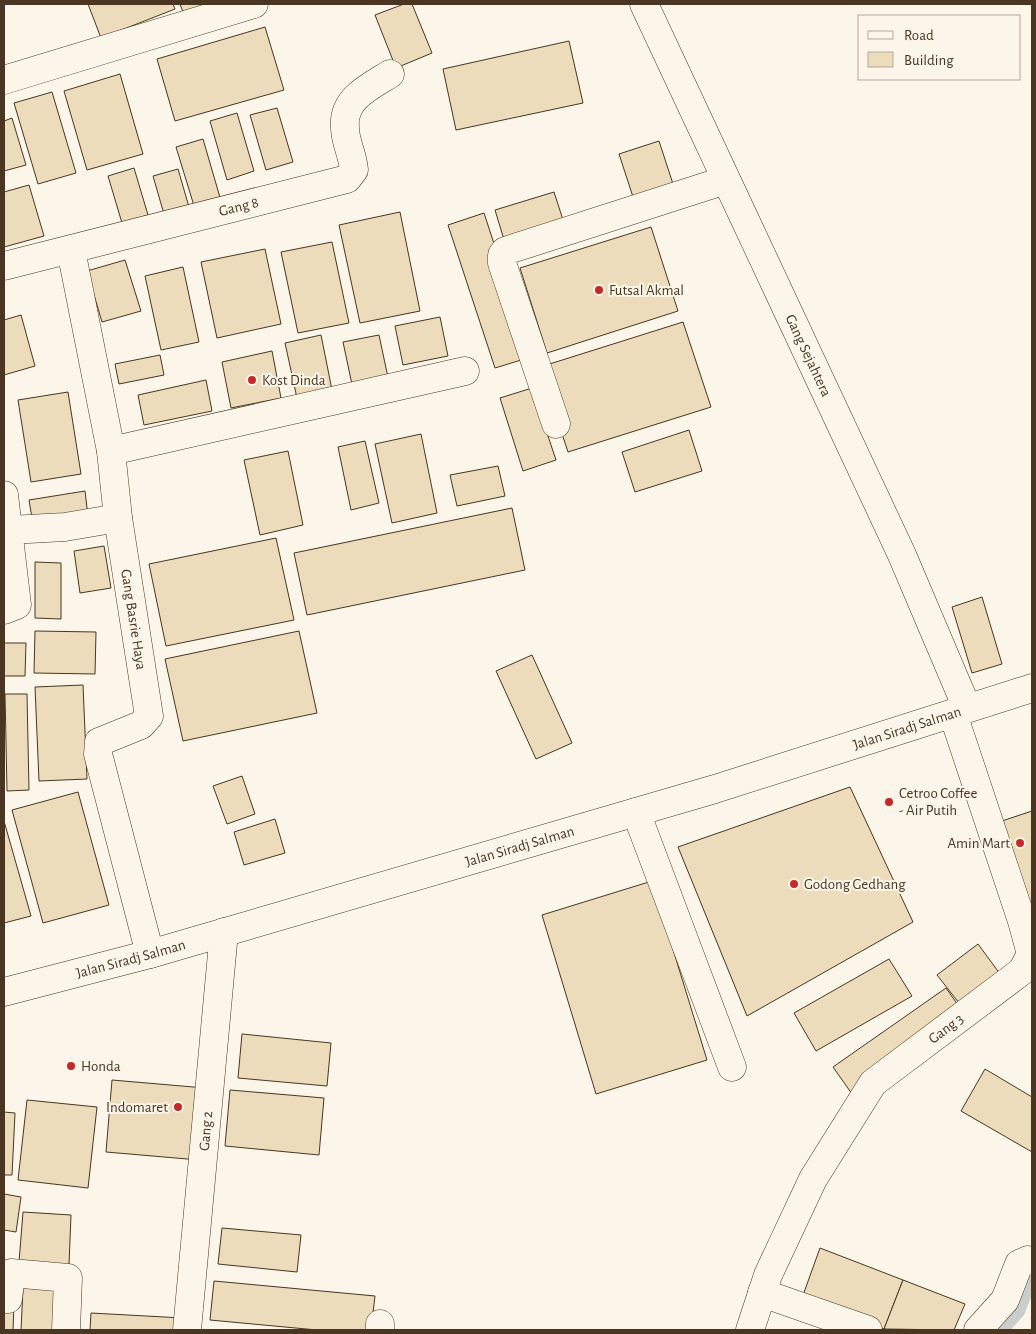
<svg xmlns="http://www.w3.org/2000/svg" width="1036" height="1334" viewBox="0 0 1036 1334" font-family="'Alegreya Sans',sans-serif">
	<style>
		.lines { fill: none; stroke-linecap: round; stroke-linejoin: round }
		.stream { stroke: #c9cecd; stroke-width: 10 }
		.building { fill: #ecdcbc; stroke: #4a3520 }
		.minor-casing { stroke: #4a3520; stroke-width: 29 }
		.minor { stroke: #fbf6e9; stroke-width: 28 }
		.poi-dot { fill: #c62828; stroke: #fbf6e9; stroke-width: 2 }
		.labels { text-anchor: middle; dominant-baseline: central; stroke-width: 4; stroke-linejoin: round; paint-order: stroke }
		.street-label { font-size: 15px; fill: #4a3520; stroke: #fbf6e9 }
		.poi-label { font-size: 15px; fill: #4a3520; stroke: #fbf6e9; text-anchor: start }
	</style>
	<rect width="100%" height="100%" fill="#fbf6e9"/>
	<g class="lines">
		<path class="stream" d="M1004 1330 1020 1312 1032 1281"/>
	</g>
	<g class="building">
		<path d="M88 4H173L175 9 101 38Z"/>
		<path d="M180 4H210L186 20Z"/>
		<path d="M404 4H412L432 53 396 68 375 15Z"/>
		<path d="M265 27 284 90 175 121 157 59Z"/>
		<path d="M569 41 583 103 456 130 443 69Z"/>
		<path d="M120 74 143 154 87 170 64 91Z"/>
		<path d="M52 92 76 173 38 184 14 103Z"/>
		<path d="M277 108 293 162 266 170 250 115Z"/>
		<path d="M237 113 254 171 227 180 210 121Z"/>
		<path d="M12 118 26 165 4 171V121Z"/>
		<path d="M203 139 221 201 195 209 176 147Z"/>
		<path d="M659 141 674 187 634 200 619 154Z"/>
		<path d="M134 168 148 215 122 223 108 176Z"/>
		<path d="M178 169 191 214 166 221 153 176Z"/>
		<path d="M29 185 44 236 4 247V192Z"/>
		<path d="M554 192 564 223 505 243 495 210Z"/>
		<path d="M400 212 420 311 360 323 339 225Z"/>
		<path d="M484 213 531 357 495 368 448 225Z"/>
		<path d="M651 227 678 311 547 353 520 268Z"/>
		<path d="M332 242 349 323 298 333 281 252Z"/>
		<path d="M265 249 281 324 217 338 201 262Z"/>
		<path d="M125 260 141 311 102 322 87 271Z"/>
		<path d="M183 267 199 342 161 350 145 276Z"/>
		<path d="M21 315 35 366 4 375V320Z"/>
		<path d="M440 317 448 356 403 365 395 326Z"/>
		<path d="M683 322 711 407 568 452 540 367Z"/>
		<path d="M321 335 332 390 297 398 285 343Z"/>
		<path d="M379 335 390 387 354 394 343 342Z"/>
		<path d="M272 351 281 398 231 408 222 362Z"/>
		<path d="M160 355 164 375 119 384 115 364Z"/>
		<path d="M206 380 212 411 144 425 138 395Z"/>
		<path d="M532 388 556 460 523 471 500 398Z"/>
		<path d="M68 392 81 474 31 482 18 400Z"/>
		<path d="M689 430 702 471 635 492 622 452Z"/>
		<path d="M421 434 437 513 392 523 375 444Z"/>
		<path d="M365 441 379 503 351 510 338 447Z"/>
		<path d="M288 451 303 525 260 535 244 460Z"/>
		<path d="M498 466 505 496 457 506 450 475Z"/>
		<path d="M85 491 88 516 33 524 29 500Z"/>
		<path d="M512 508 525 570 307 615 294 553Z"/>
		<path d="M276 538 294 620 166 646 149 564Z"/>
		<path d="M104 546 111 588 80 593 74 551Z"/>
		<path d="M35 562 61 563V619L35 618Z"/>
		<path d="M982 597 1002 664 972 673 952 607Z"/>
		<path d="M35 631 96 632 95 674 34 673Z"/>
		<path d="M299 631 317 713 183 741 165 659Z"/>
		<path d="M4 643H26L25 676H4Z"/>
		<path d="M532 655 572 743 536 759 496 671Z"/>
		<path d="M83 685 87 779 39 781 35 687Z"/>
		<path d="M5 694H27L29 790 7 791Z"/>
		<path d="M242 776 255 814 227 824 213 786Z"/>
		<path d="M850 787 913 922 747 1016 678 847Z"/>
		<path d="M78 792 109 905 43 923 12 810Z"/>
		<path d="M1032 811V911L1002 821Z"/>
		<path d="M275 819 285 853 244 865 234 832Z"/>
		<path d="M4 821 31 916 4 923Z"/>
		<path d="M652 881 707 1060 596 1094 542 915Z"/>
		<path d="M978 944 1003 978 963 1008 937 975Z"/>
		<path d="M889 959 912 996 816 1051 794 1013Z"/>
		<path d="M946 988 965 1015 852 1094 833 1067Z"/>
		<path d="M242 1034 331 1043 327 1086 238 1078Z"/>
		<path d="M985 1069 1032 1097V1152L961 1111Z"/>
		<path d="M112 1080 205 1088 199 1160 106 1152Z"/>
		<path d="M230 1090 324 1098 319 1155 225 1146Z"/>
		<path d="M27 1100 97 1107 88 1188 18 1180Z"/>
		<path d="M4 1112 15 1113 12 1175H4Z"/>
		<path d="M4 1194 21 1197 16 1232 4 1230Z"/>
		<path d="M23 1212 71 1215 69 1265 19 1262Z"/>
		<path d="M222 1228 301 1235 297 1272 218 1264Z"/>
		<path d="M820 1248 903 1280 884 1329 802 1298Z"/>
		<path d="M903 1280 965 1304 954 1330 884 1329Z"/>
		<path d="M214 1281 375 1296 371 1330H317L210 1320Z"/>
		<path d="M23 1288 60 1290 59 1330H21Z"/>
		<path d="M4 1304H14L13 1330H4Z"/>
		<path d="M91 1313 183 1318 182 1330H90Z"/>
	</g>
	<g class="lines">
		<g class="minor-casing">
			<g id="minor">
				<path id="s1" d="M644 4 902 555 967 708"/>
				<path d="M4 80 254 4"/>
				<path id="s2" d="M71 250 111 451 118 518 149 716 141 725 99 742 98 754 150 954"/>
				<path id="s3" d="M4 266 347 179 354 170C353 155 345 142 345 128 342 99 369 87 390 74"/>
				<path d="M556 424 502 263V255L505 251 726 180"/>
				<path d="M111 451 465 371"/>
				<path d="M4 495 17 605 4 610"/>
				<path d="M10 530 65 527 118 518"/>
				<path d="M636 812 732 1067"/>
				<path id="s4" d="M4 992 150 954 715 789 1032 688"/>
				<path d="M762 1293 868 1330"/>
				<path d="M4 1299H8L11 1273 68 1278 66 1330"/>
				<path id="s5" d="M187 1330 224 932"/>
				<path d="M380 1330V1324"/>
				<path id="s6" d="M750 1330 768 1275 813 1179 873 1083 1022 971 1031 954 1022 921 953 714"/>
				<path d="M978 1330 1005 1300 1019 1264 1028 1260 1032 1261"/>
			</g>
		</g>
		<use href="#minor" class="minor"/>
	</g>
	<g class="poi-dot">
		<circle cx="599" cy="290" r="5"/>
		<circle cx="252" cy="380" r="5"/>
		<circle cx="889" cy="802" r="5"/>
		<circle cx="1020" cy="843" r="5"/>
		<circle cx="794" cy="884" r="5"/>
		<circle cx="71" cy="1066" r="5"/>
		<circle cx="178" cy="1107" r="5"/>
	</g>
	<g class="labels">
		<g class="street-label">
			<text stroke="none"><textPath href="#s3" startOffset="242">Gang 8</textPath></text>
			<text stroke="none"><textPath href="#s1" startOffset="388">Gang Sejahtera</textPath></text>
			<text stroke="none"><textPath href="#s2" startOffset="375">Gang Basrie Haya</textPath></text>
			<text stroke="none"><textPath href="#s4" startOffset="941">Jalan Siradj Salman</textPath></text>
			<text stroke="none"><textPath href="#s4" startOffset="536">Jalan Siradj Salman</textPath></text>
			<text stroke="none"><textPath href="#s4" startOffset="131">Jalan Siradj Salman</textPath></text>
			<text stroke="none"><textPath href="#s6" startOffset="368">Gang 3</textPath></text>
			<text stroke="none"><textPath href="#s5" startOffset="200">Gang 2</textPath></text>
		</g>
		<g class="poi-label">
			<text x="609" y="290">Futsal Akmal</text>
			<text x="262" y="380">Kost Dinda</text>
			<text x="899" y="793">Cetroo Coffee<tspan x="899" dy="17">- Air Putih</tspan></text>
			<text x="1010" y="843" text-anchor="end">Amin Mart</text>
			<text x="804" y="884">Godong Gedhang</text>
			<text x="81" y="1066">Honda</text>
			<text x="168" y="1107" text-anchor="end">Indomaret</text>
		</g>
	</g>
	<rect width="1036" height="1334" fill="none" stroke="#4a3520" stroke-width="10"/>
	<rect x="858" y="15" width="162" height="65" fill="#fbf6e9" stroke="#b4a999"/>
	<rect x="868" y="31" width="25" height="8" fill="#fbf6e9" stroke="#b4a999"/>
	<text x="904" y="40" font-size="15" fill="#4a3520">Road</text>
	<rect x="868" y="52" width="25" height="15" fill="#ecdcbc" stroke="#b4a999"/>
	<text x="904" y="65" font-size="15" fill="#4a3520">Building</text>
</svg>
